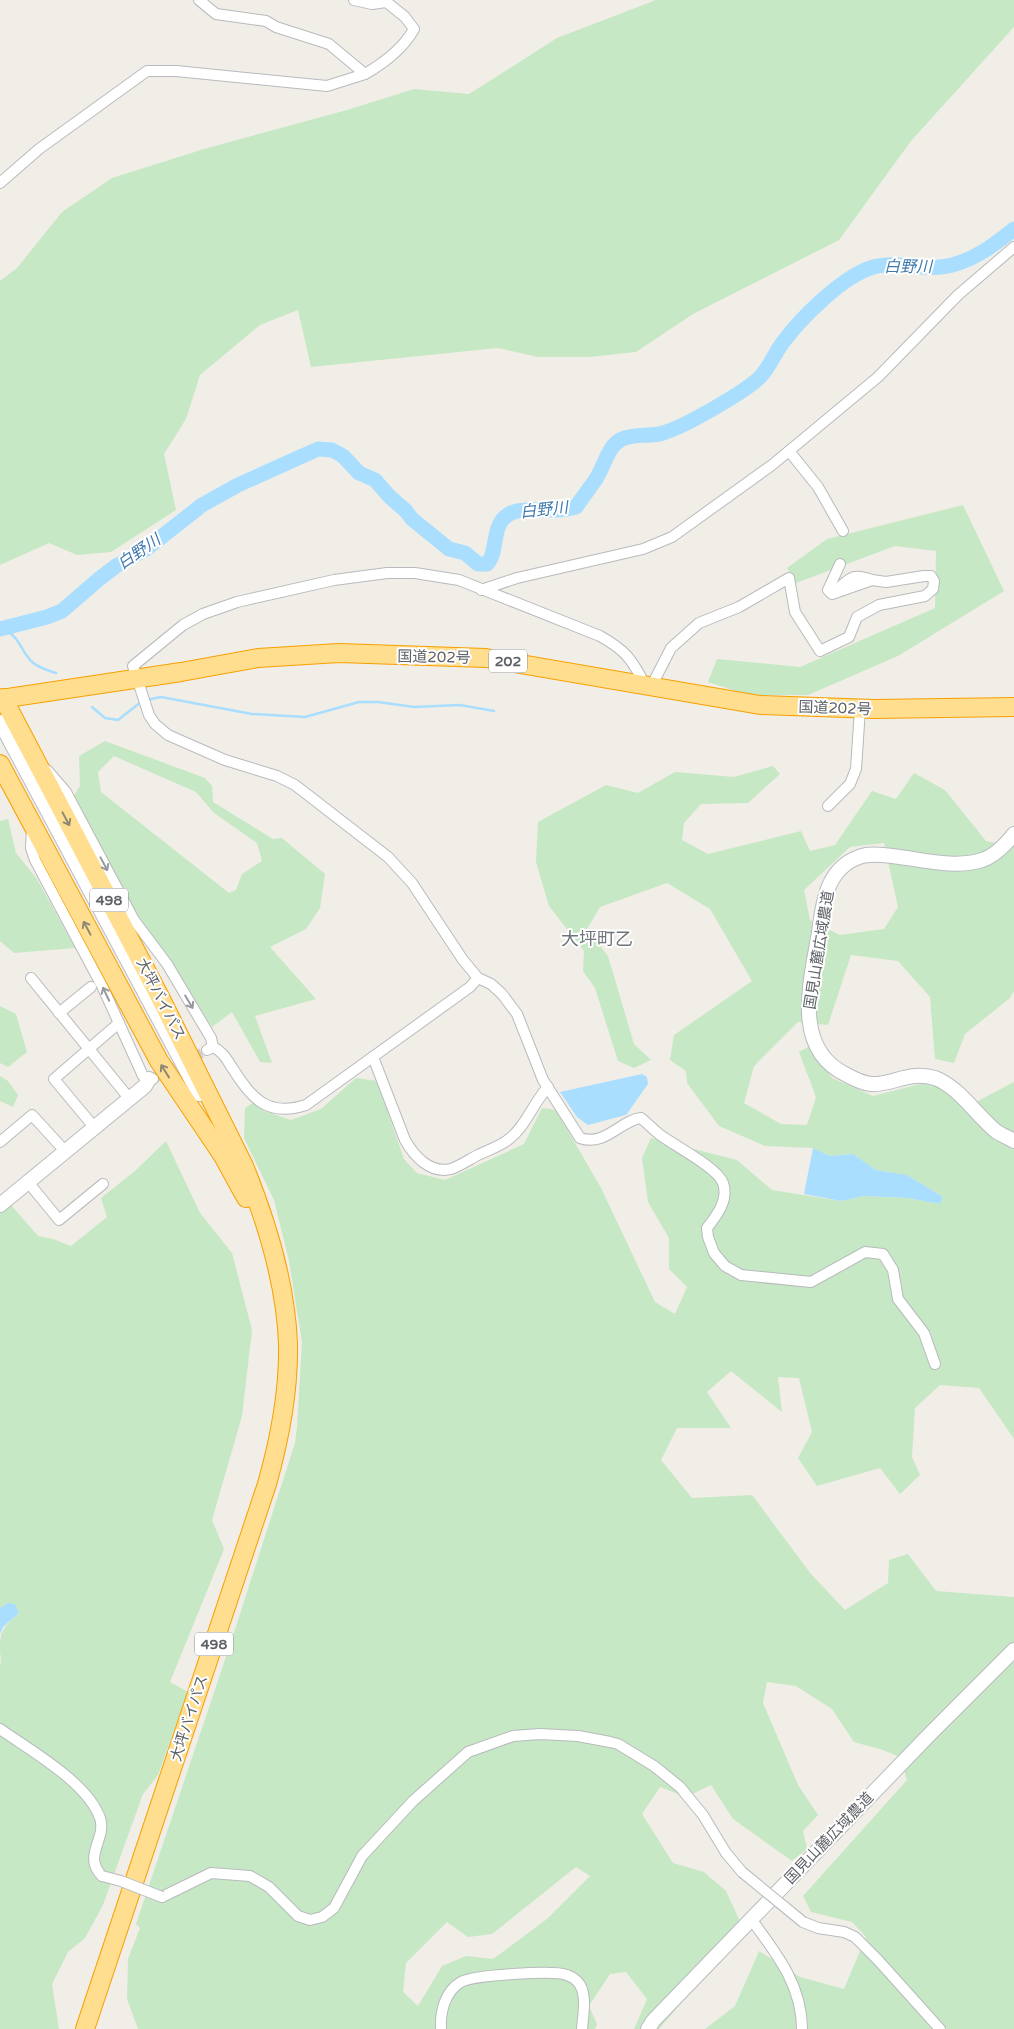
<svg xmlns="http://www.w3.org/2000/svg" width="1014" height="2029" viewBox="0 0 1014 2029" font-family="'Varela Round','Noto Sans JP',sans-serif">
	<style>
		.green { fill: #c6e8c4; fill-rule: evenodd }
		.water { fill: #a9deff }
		.lines { fill: none; stroke-linecap: round; stroke-linejoin: round }
		.stream { stroke: #a9deff; stroke-width: 2.5 }
		.river { stroke: #a9deff; stroke-width: 15 }
		.street-tunnel { stroke: #cccbc7; stroke-width: 10; stroke-dasharray: 10 5; stroke-linecap: butt }
		.street-casing { stroke: #b8babe; stroke-width: 12 }
		.secondary-casing { stroke: #b9bcc1; stroke-width: 16 }
		.highway-casing { stroke: #f89f00; stroke-width: 20 }
		.street { stroke: #fff; stroke-width: 10 }
		.secondary { stroke: #fff; stroke-width: 14 }
		.highway { stroke: #ffde90; stroke-width: 18 }
		.street-bridge-casing { stroke: #b8babe; stroke-width: 12; stroke-linecap: butt }
		.street-bridge { stroke: #fff; stroke-width: 10 }
		.oneway { stroke: #8f8874 }
		.oneway2 { stroke: #979a9d }
		.labels { text-anchor: middle; dominant-baseline: central; stroke-width: 4; stroke-linejoin: round; paint-order: stroke }
		.shield { fill: #fff; stroke: #8f9295; stroke-width: 1 }
		.shield-label { font-size: 14px; font-weight: bold; fill: #5f6368 }
		.street-label { font-size: 15px; fill: #5f6368; stroke: #fff }
		.water-label { font-size: 16px; font-style: italic; fill: #3f79ac; stroke: #fff }
		.quarter-label { font-size: 18px; fill: #70757a; stroke: #fff }
	</style>
	<rect width="100%" height="100%" fill="#f1eee7"/>
	<g class="green">
		<path d="M656 0H1014V27L911 141 839 240 693 314 636 352 589 357H538L498 348 311 367 298 310 260 325 200 375 186 419 164 454 176 510 111 552 77 555 49 543 0 565V281L17 268 62 212 112 178 204 149 347 110 414 89 469 94 557 38Z"/>
		<path d="M963 505 1004 591 898 656 808 695H749L708 682 717 659 800 667 935 608 936 551 895 546 796 583 787 568 827 539Z"/>
		<path d="M105 741 205 778 212 786 213 802 273 839 282 838 325 874 320 908 306 929 270 947 316 999 255 1016 272 1063 260 1062 232 1012 212 1027 169 959 135 915 74 796 80 786 79 756ZM114 756 196 792 214 813 257 843 262 861 242 874 236 890 229 893 101 792 98 772Z"/>
		<path d="M773 766 780 774 748 803 701 804 684 823 682 840 708 854 801 831 810 851 835 845 872 791 896 799 914 773 945 790 986 841 1014 847V991L1010 998 965 1034 954 1063 935 1059 930 997 898 961 851 955 828 1025 798 1022 754 1066 744 1103 781 1124 807 1125 816 1097 799 1052 810 1046 832 1078 873 1096 920 1084 956 1085 974 1103 1014 1082V1439L979 1388 940 1385 915 1408 912 1457 920 1475 900 1494 880 1468 817 1486 798 1458 812 1432 799 1378 778 1377 782 1412 731 1371 707 1392 731 1428H677L661 1460 692 1498 752 1495 811 1574 845 1610 888 1583 889 1560 908 1554 936 1591 1014 1597V2029H705L735 2006 759 1951 800 1977 844 1989 866 1937 852 1922 811 1912 803 1896 907 1780 900 1757 883 1750 854 1742 832 1709 796 1686 767 1682 763 1703 798 1785 818 1815 803 1831 807 1849 792 1861 733 1819 711 1785 686 1797 660 1787 642 1814 673 1863 704 1872 726 1891 744 1930 659 2029H634L647 1999 626 1972 610 1974 589 2006 597 2024 595 2029H138L127 1999 128 1959 140 1928 136 1924 230 1645 295 1443 297 1427 302 1342 289 1261 274 1200 244 1138 245 1108 253 1103 264 1111 291 1120 321 1109 356 1078 377 1081 404 1159 417 1173 445 1180 524 1144 542 1108 556 1110 601 1188 655 1302 675 1314 687 1287 669 1269V1238L648 1202 642 1158 651 1138 737 1160 772 1190 841 1201 864 1196 908 1198 940 1204 943 1197 907 1175 876 1170 853 1154 830 1156 813 1148 765 1146 719 1126 687 1083 686 1071 670 1060 674 1035 752 981 710 909 667 883 600 907 587 929 608 956 634 1044 651 1060 634 1068 618 1061 595 988 583 971 584 951 549 906 536 862 538 822 606 785 638 793 675 772 734 777ZM884 843 898 907 884 929 840 935 810 920 804 890 850 847ZM576 1867 590 1876 547 1919 493 1959 466 1956 442 1966 418 2006 403 1992 406 1963 447 1922 468 1937 492 1934Z"/>
		<path d="M8 819 16 853 37 879 75 948 14 953 0 941V821Z"/>
		<path d="M0 1006 16 1014 27 1052 8 1067 0 1063Z"/>
		<path d="M0 1076 8 1081 18 1095 13 1107 0 1101Z"/>
		<path d="M166 1141 200 1213 232 1253 252 1330 242 1416 212 1520 224 1549 170 1682 188 1692 158 1775 143 1794 103 1905 85 1938 68 1952 52 1984 59 2029H0V1666C2 1660 0 1656 0 1650 0 1629 4 1627 19 1613L8 1603 0 1608V1213L11 1205 38 1236 53 1239 71 1246 107 1217 101 1198 135 1171Z"/>
	</g>
	<g class="water">
		<path d="M642 1074 647 1077 648 1084 626 1115 588 1125 577 1117 560 1092Z"/>
		<path d="M813 1148 830 1156 853 1154 876 1170 907 1175 943 1197 940 1204 908 1198 864 1196 841 1201 804 1194Z"/>
		<path d="M8 1603 15 1604 19 1613 3 1627 0 1634V1608Z"/>
	</g>
	<g class="lines">
		<g class="stream">
			<path d="M2 629C20 636 19 648 31 661 38 668 47 670 56 673"/>
			<path d="M146 700 161 697 252 714 305 717 359 702H378L414 707 460 705 494 711"/>
			<path d="M92 707 105 718 118 720 141 702"/>
		</g>
		<path class="river" d="M0 629 47 617 62 611 99 579 116 566 146 549 202 505 238 485 318 449 332 450 343 456 359 473 375 480 390 497 406 511 412 519 449 549 465 553 478 564H487C495 556 494 539 498 528 506 503 537 511 557 510 563 510 570 508 576 507 582 498 589 489 596 479 604 467 608 445 622 439 635 433 650 437 663 433 684 427 747 391 761 376 770 366 776 351 784 341 801 318 837 283 863 271 888 258 914 270 941 267 969 264 993 246 1014 229"/>
		<path class="street-tunnel" d="M153 1079 207 1050"/>
		<g class="street-casing">
			<g id="street">
				<path d="M199 0 216 14 266 21 276 27 329 44 365 74C384 63 403 49 414 29L405 17 384 0"/>
				<path d="M354 0 372 4 386 2"/>
				<path d="M0 183 39 149 147 71H176L327 86 365 74"/>
				<path d="M789 451 818 487 843 531"/>
				<path d="M481 590 517 578 643 549 672 537 772 465 878 377 958 295 1014 247"/>
				<path d="M834 592C850 579 851 572 872 580"/>
				<path d="M645 685C632 659 625 650 600 636L459 580 415 573H387L334 580 237 602 203 614 183 625 133 666 149 715 155 724 168 735 225 760 277 776 295 785 388 857 412 883 463 960 478 978 491 984 502 994 517 1014 543 1080 580 1138C605 1147 621 1120 641 1118 647 1123 653 1129 659 1134 673 1145 717 1167 723 1183 729 1200 717 1215 707 1228L708 1237 714 1253 725 1266 741 1275 811 1282 865 1252 883 1254 893 1270 898 1299 924 1333 935 1364"/>
				<path d="M652 685 671 648 699 623 739 607 789 578 795 612 820 651 849 637 857 617 879 605 925 596 933 589 934 581 931 576H924L886 582 872 580 832 594 828 590 840 564"/>
				<path d="M47 770 66 792 134 920 167 964 211 1038 213 1047 207 1050"/>
				<path d="M828 806 850 784 856 769 860 709"/>
				<path d="M32 828 31 848 35 860 103 988 143 1076 149 1079H153"/>
				<path d="M31 978 129 1098"/>
				<path d="M59 1013 91 987"/>
				<path d="M213 1047C222 1051 226 1058 231 1066 251 1097 266 1118 306 1105L470 987 478 978"/>
				<path d="M373 1057 405 1140C414 1156 430 1174 451 1169 460 1166 470 1159 478 1155 488 1150 501 1146 509 1139 526 1126 533 1103 548 1087"/>
				<path d="M94 1127 54 1079 119 1023"/>
				<path d="M0 1142 32 1115 65 1151"/>
				<path d="M28 1182 59 1220 103 1184"/>
				<path d="M0 1729C31 1751 87 1782 100 1818 107 1839 82 1856 102 1876"/>
				<path d="M162 1897 211 1873 250 1876 269 1887 298 1916 310 1920 322 1917 334 1908 362 1856 413 1801 468 1752 513 1736 540 1734 578 1736 610 1742 618 1744 654 1766 680 1787 703 1815 726 1853 742 1872"/>
				<path d="M751 1919C776 1953 802 1985 802 2029"/>
				<path d="M803 1922 818 1928 844 1932 855 1937 878 1960 940 2029"/>
				<path d="M441 2029C440 2012 445 1991 461 1982 472 1975 553 1970 567 1975 570 1976 575 1979 577 1981 588 1992 583 2015 582 2029"/>
			</g>
		</g>
		<g class="secondary-casing">
			<g id="secondary">
				<path d="M0 722 199 1094"/>
				<path d="M1014 834C1006 844 995 856 982 860 955 869 920 859 892 856 881 855 869 853 859 857 826 869 823 903 819 932 811 981 791 1049 847 1075 854 1079 863 1083 871 1084 893 1085 910 1070 935 1078 959 1087 977 1116 997 1132 1002 1135 1009 1138 1014 1141"/>
				<path d="M0 1205 145 1086 149 1079"/>
				<path d="M648 2029 653 2021 929 1735 1014 1650"/>
			</g>
		</g>
		<g class="highway-casing">
			<g id="highway">
				<path d="M3 698 160 997 244 1166C266 1220 286 1285 288 1344 289 1392 280 1438 267 1484L85 2029"/>
				<path d="M0 699 181 672 258 658 339 653 486 658 760 705 874 709 1014 707"/>
				<path d="M0 764 159 1061 223 1156 246 1198"/>
			</g>
		</g>
		<use href="#street" class="street"/>
		<use href="#secondary" class="secondary"/>
		<use href="#highway" class="highway"/>
		<g class="street-bridge-casing">
			<g id="street-bridge">
				<path d="M742 1872 803 1922"/>
				<path d="M102 1876 121 1881 162 1897"/>
			</g>
		</g>
		<use href="#street-bridge" class="street-bridge"/>
	</g>
	<defs><path id="oneway-shaft" d="M-6 0H5M1.5-3L5.5 0L1.5 3" fill="none" stroke-width="1.6" stroke-linecap="round" stroke-linejoin="round" transform="scale(1.25)"/></defs>
	<g class="oneway">
		<use href="#oneway-shaft" transform="translate(66 819) rotate(62)"/>
		<use href="#oneway-shaft" transform="translate(87 928) rotate(-118)"/>
		<use href="#oneway-shaft" transform="translate(165 1071) rotate(-122)"/>
	</g>
	<g class="oneway2">
		<use href="#oneway-shaft" transform="translate(104 864) rotate(62)"/>
		<use href="#oneway-shaft" transform="translate(106 994) rotate(-115)"/>
		<use href="#oneway-shaft" transform="translate(189 1002) rotate(59)"/>
	</g>
	<g class="labels">
		<g class="shield">
			<rect x="489" y="649.5" width="38" height="23" rx="4"/>
			<rect x="90" y="888.5" width="38" height="23" rx="4"/>
			<rect x="195" y="1632.5" width="38" height="23" rx="4"/>
		</g>
		<g class="shield-label">
			<text x="508" y="661">202</text>
			<text x="109" y="900">498</text>
			<text x="214" y="1644">498</text>
		</g>
		<g class="street-label">
			<text transform="translate(434 657) rotate(1)">国道202号</text>
			<text transform="translate(835 708) rotate(2)">国道202号</text>
			<text transform="translate(819 950) rotate(-81)">国見山麓広域農道</text>
			<text transform="translate(161 999) rotate(63)">大坪バイパス</text>
			<text transform="translate(189 1718) rotate(-72)">大坪バイパス</text>
			<text transform="translate(829 1838) rotate(-46)">国見山麓広域農道</text>
		</g>
		<g class="water-label">
			<text x="908" y="267">白野川</text>
			<text transform="translate(544 510) rotate(-6)">白野川</text>
			<text transform="translate(139 552) rotate(-35)">白野川</text>
		</g>
		<g class="quarter-label">
			<text x="597" y="939">大坪町乙</text>
		</g>
	</g>
</svg>
